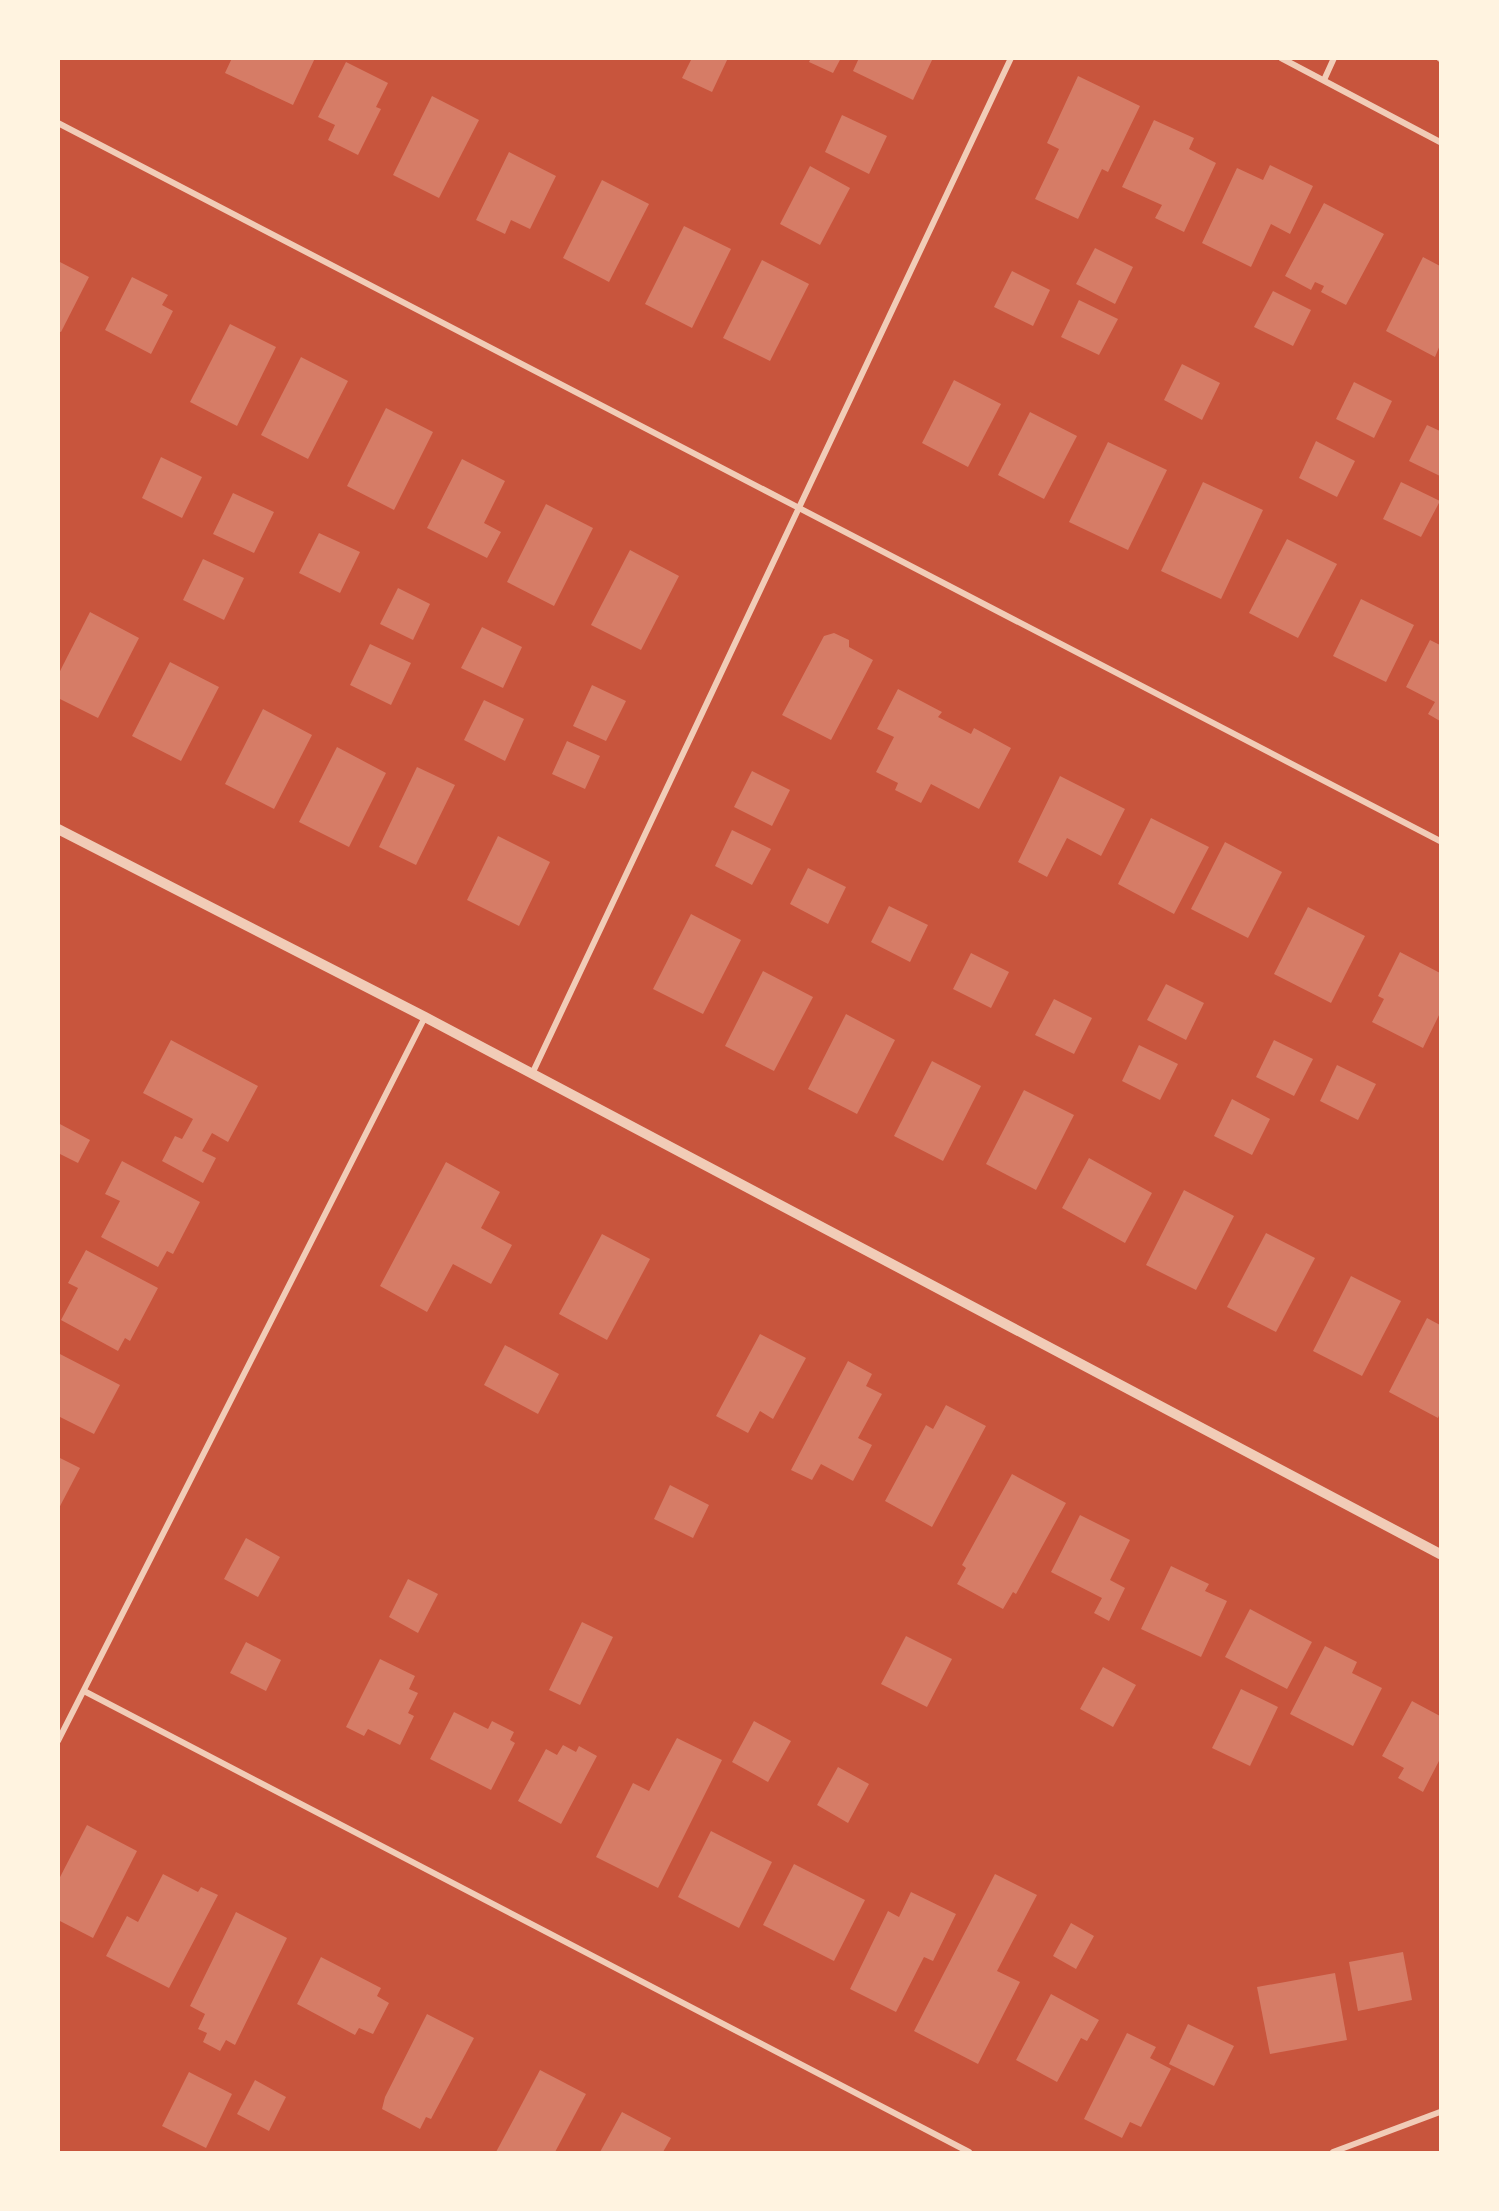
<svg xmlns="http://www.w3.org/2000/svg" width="1499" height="2211" viewBox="0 0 1499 2211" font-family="'DM Sans',sans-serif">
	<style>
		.building { fill: #d67c66 }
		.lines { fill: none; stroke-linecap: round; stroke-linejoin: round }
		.minor { stroke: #f1ccb7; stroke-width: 6 }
		.tertiary { stroke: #f1ccb7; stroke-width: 10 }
	</style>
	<rect width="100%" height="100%" fill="#c8553d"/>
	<g class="building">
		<path d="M232 58H315L293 105 225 73Z"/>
		<path d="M692 58H728L712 92 682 78Z"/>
		<path d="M811 58H841L833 73 809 62Z"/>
		<path d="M859 58H933L913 100 853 71Z"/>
		<path d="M346 62 388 83 376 107 381 109 358 155 328 140 335 125 318 117Z"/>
		<path d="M1078 76 1140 106 1108 172 1102 169 1078 219 1035 199 1059 149 1047 143Z"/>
		<path d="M432 96 479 120 439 198 393 175Z"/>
		<path d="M842 115 887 136 869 174 825 152Z"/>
		<path d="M1154 120 1194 138 1189 149 1216 163 1184 232 1155 218 1162 205 1122 187Z"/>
		<path d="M509 152 556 176 530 229 511 220 505 234 476 220Z"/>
		<path d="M1270 165 1313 186 1290 234 1271 224 1251 267 1202 243 1237 168 1263 180Z"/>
		<path d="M810 166 850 188 820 245 780 224Z"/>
		<path d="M602 180 649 204 609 282 563 258Z"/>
		<path d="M1324 203 1384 234 1346 305 1321 292 1324 286 1315 282 1311 290 1285 276Z"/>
		<path d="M684 226 731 249 692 328 645 304Z"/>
		<path d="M1095 248 1133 267 1115 304 1076 284Z"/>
		<path d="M1423 257 1440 266V345L1435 357 1386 331Z"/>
		<path d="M762 260 809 284 770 361 723 338Z"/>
		<path d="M58 261 89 277 61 332 58 331Z"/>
		<path d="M1012 271 1050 290 1033 326 994 307Z"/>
		<path d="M132 277 168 295 162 305 173 311 151 354 105 330Z"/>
		<path d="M1273 291 1311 310 1293 346 1254 327Z"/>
		<path d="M1079 300 1118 319 1099 355 1061 337Z"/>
		<path d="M230 324 276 347 237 426 190 402Z"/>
		<path d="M301 357 348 381 308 459 261 435Z"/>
		<path d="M1182 364 1220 383 1202 420 1164 400Z"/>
		<path d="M954 380 1001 404 968 467 922 443Z"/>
		<path d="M1354 382 1392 401 1374 438 1336 419Z"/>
		<path d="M386 408 433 432 394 510 347 486Z"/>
		<path d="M1030 412 1077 436 1044 499 998 475Z"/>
		<path d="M1427 425 1440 431V476L1409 461Z"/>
		<path d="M1316 441 1355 461 1337 497 1299 478Z"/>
		<path d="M1108 442 1167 470 1128 550 1069 522Z"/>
		<path d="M161 457 202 477 182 518 142 498Z"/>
		<path d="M462 459 505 481 484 523 501 532 487 558 427 528Z"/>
		<path d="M1203 482 1263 510 1221 599 1161 571Z"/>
		<path d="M1401 482 1440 501 1421 537 1383 519Z"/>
		<path d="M233 493 274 512 254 553 213 534Z"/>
		<path d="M546 504 593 528 554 606 507 582Z"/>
		<path d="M319 533 360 552 340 593 299 573Z"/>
		<path d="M1287 539 1337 564 1298 638 1249 613Z"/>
		<path d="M630 550 679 576 641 650 591 625Z"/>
		<path d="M203 559 244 578 224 620 183 600Z"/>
		<path d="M398 588 430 604 413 640 380 624Z"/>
		<path d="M1361 599 1414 625 1386 682 1333 656Z"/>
		<path d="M90 612 139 638 98 718 58 698V675Z"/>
		<path d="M482 627 522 647 503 688 461 668Z"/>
		<path d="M834 633 849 640V647L873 660 831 740 782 715 824 636Z"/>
		<path d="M1430 640 1440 645V721L1428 714 1435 702 1406 687Z"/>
		<path d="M370 644 411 663 391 705 350 685Z"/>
		<path d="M170 662 219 687 181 761 132 736Z"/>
		<path d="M592 685 626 701 606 741 573 726Z"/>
		<path d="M898 689 942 712 938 717 971 734 974 728 1011 748 979 809 931 784 921 803 895 790 898 783 876 772 894 737 877 729Z"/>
		<path d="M484 700 524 719 505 761 464 740Z"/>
		<path d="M263 709 312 735 274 809 225 784Z"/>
		<path d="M567 741 600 756 585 789 552 774Z"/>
		<path d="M337 747 386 773 349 847 299 822Z"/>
		<path d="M417 767 455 785 416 865 379 847Z"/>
		<path d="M752 771 790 790 772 826 734 807Z"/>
		<path d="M1060 776 1125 809 1101 856 1067 838 1047 877 1018 862Z"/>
		<path d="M1151 818 1209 847 1174 914 1118 884Z"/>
		<path d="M732 830 771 849 752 885 715 866Z"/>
		<path d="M498 836 550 862 519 926 467 900Z"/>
		<path d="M1225 842 1282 872 1248 938 1191 909Z"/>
		<path d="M808 868 846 887 828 924 790 904Z"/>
		<path d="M889 906 928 925 910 962 871 942Z"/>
		<path d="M1308 907 1365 936 1331 1003 1274 974Z"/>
		<path d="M691 914 741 940 703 1014 653 989Z"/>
		<path d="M1400 952 1440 973V1013L1423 1048 1372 1022 1384 999 1378 996Z"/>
		<path d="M971 953 1009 972 991 1008 953 989Z"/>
		<path d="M763 971 813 997 774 1071 725 1046Z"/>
		<path d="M1166 984 1204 1003 1186 1040 1147 1020Z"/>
		<path d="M1054 999 1092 1018 1074 1054 1035 1035Z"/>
		<path d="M846 1014 895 1040 857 1114 808 1089Z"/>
		<path d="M171 1040 258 1086 228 1142 212 1133 202 1151 216 1158 203 1183 162 1161 175 1136 182 1139 193 1119 143 1093Z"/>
		<path d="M1274 1040 1313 1059 1294 1096 1256 1077Z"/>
		<path d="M1139 1045 1178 1064 1160 1100 1122 1081Z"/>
		<path d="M932 1061 981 1086 943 1161 894 1136Z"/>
		<path d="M1337 1065 1376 1084 1358 1120 1320 1101Z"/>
		<path d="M1024 1090 1074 1115 1036 1190 986 1164Z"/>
		<path d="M1232 1099 1270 1119 1252 1155 1214 1136Z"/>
		<path d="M58 1123 90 1140 78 1163 58 1153Z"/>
		<path d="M1089 1158 1152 1193 1125 1243 1062 1208Z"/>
		<path d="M122 1161 200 1202 173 1254 167 1251 158 1267 101 1237 120 1201 105 1194Z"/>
		<path d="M446 1162 500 1192 481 1228 512 1245 491 1284 453 1264 427 1312 380 1286Z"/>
		<path d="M1184 1190 1234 1216 1196 1290 1146 1265Z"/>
		<path d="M1266 1233 1315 1258 1276 1332 1227 1307Z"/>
		<path d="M602 1234 650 1259 607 1340 559 1314Z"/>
		<path d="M86 1250 158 1288 130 1341 125 1338 118 1351 61 1320 78 1288 68 1283Z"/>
		<path d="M1351 1276 1401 1301 1362 1376 1313 1351Z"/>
		<path d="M1427 1318 1440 1325V1413L1438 1418 1389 1392Z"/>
		<path d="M760 1334 806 1358 773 1419 760 1411 748 1433 716 1416Z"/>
		<path d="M505 1345 559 1374 538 1414 484 1385Z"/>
		<path d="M58 1353 120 1385 94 1434 58 1416Z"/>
		<path d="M848 1361 872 1374 866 1386 882 1394 858 1438 872 1445 853 1481 821 1464 812 1480 791 1470Z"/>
		<path d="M946 1405 986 1426 932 1527 885 1501 926 1425 933 1429Z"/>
		<path d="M58 1457 80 1468 58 1510Z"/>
		<path d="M1012 1474 1066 1503 1016 1594 1013 1592 1003 1609 957 1584 966 1568 962 1565Z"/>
		<path d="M670 1485 709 1505 693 1538 654 1519Z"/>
		<path d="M1080 1515 1130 1540 1110 1580 1125 1588 1109 1621 1094 1613 1102 1598 1051 1572Z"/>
		<path d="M246 1538 280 1557 258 1597 224 1579Z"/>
		<path d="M1171 1566 1209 1584 1205 1591 1227 1601 1201 1657 1141 1629Z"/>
		<path d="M408 1579 438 1594 418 1633 389 1617Z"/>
		<path d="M1250 1609 1312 1642 1287 1689 1225 1657Z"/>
		<path d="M582 1622 613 1637 580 1705 549 1690Z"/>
		<path d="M906 1636 952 1659 927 1707 881 1684Z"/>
		<path d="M246 1642 281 1660 266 1691 230 1673Z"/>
		<path d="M1325 1646 1357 1662 1352 1673 1382 1688 1353 1746 1290 1714Z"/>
		<path d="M380 1659 415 1676 409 1689 418 1693 408 1713 414 1716 400 1745 368 1729 364 1736 346 1727Z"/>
		<path d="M1103 1667 1136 1685 1113 1727 1080 1709Z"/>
		<path d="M1241 1689 1278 1707 1250 1766 1212 1748Z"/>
		<path d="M1412 1701 1440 1716V1759L1423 1792 1398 1778 1404 1768 1382 1756Z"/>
		<path d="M454 1712 488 1729 492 1721 514 1732 510 1740 515 1743 491 1790 430 1759Z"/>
		<path d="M754 1721 791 1741 768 1782 732 1762Z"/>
		<path d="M677 1738 722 1760 658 1888 596 1857 633 1783 649 1791Z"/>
		<path d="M563 1745 576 1752 579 1746 597 1756 561 1824 518 1801 546 1749 557 1755Z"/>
		<path d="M838 1767 869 1784 848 1823 817 1805Z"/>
		<path d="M87 1825 137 1851 93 1938 58 1920V1881Z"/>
		<path d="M711 1831 772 1862 739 1928 678 1897Z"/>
		<path d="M794 1864 865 1900 834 1961 763 1925Z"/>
		<path d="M163 1874 198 1892 201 1887 218 1895 169 1988 106 1956 127 1916 138 1922Z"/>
		<path d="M995 1874 1037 1895 997 1971 1020 1982 978 2064 914 2031Z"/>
		<path d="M911 1892 956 1914 933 1961 924 1957 896 2012 850 1989 888 1911 899 1917Z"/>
		<path d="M236 1912 287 1938 235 2045 226 2040 220 2051 203 2042 207 2033 198 2029 205 2014 190 2006Z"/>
		<path d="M1071 1923 1094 1936 1076 1969 1053 1956Z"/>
		<path d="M1403 1952 1412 2000 1358 2011 1349 1962Z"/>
		<path d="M321 1957 381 1988 377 1996 389 2003 373 2034 359 2028 355 2035 297 2004Z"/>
		<path d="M1335 1973 1347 2040 1270 2054 1257 1987Z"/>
		<path d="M1051 1994 1099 2020 1087 2041 1081 2038 1057 2082 1016 2060Z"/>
		<path d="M427 2014 474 2038 431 2119 426 2117 420 2129 382 2109 385 2097Z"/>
		<path d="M1188 2024 1234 2046 1214 2086 1169 2064Z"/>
		<path d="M1127 2033 1156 2047 1150 2058 1171 2069 1141 2127 1130 2122 1122 2138 1084 2119Z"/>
		<path d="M540 2070 586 2094 555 2152H496Z"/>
		<path d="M189 2072 232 2094 206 2148 162 2126Z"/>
		<path d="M255 2080 286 2097 269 2131 237 2114Z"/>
		<path d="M622 2112 671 2138 663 2152H600Z"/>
	</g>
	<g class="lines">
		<g class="minor">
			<path d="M1281 58 1440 142"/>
			<path d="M1439 58 1440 59"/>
			<path d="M1324 80 1334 58"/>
			<path d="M58 123 1440 841"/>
			<path d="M532 1074 1011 58"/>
			<path d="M84 1691 969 2152"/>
			<path d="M58 1741 425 1017"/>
			<path d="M1333 2152 1440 2112"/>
		</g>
		<path class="tertiary" d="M58 829 425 1017 1440 1554"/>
	</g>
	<rect width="1499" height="2211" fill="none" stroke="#fff3e0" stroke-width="120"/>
</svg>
